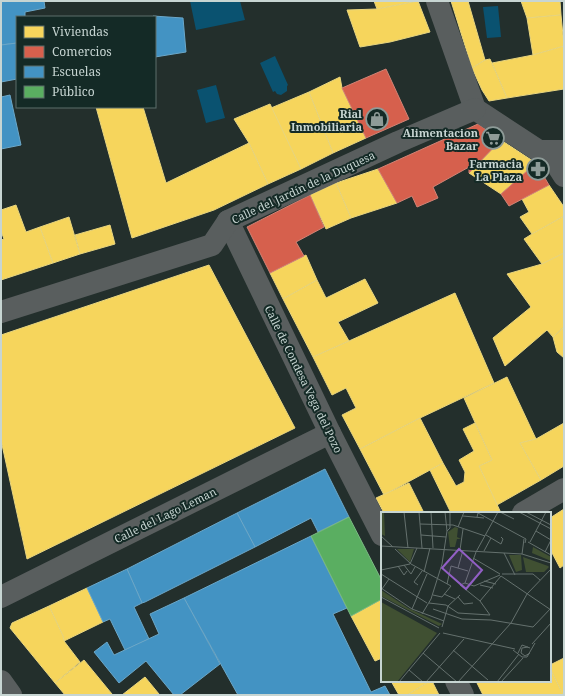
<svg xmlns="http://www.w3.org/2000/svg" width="565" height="696" viewBox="0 0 565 696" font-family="'Noto Serif',serif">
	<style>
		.water { fill: #0a5270 }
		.homes { fill: #f6d55c; stroke: #e8d57f }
		.shops { fill: #d6604d; stroke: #d28375 }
		.schools { fill: #4393c3; stroke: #6ba7c8 }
		.public { fill: #5aae61; stroke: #7bba83 }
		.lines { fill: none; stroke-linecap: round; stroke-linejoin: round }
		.pedestrian { stroke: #595e5e; stroke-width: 22 }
		.minor { stroke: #595e5e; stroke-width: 22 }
		.tertiary { stroke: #595e5e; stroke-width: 22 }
		.labels { text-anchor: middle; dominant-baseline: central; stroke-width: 4; stroke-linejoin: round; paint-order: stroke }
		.poi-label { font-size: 11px; font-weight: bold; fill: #c7d5d2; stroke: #142a26; text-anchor: end }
		.street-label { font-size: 11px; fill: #c7d5d2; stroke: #142a26 }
		.inset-road { fill: none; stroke: #65716e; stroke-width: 1 }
		.view { fill: #925fc5; fill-opacity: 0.15; stroke: #925fc5; stroke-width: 2 }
		.inset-edge { fill: none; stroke: #c7d5d2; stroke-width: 2 }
	</style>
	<rect width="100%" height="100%" fill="#232f2c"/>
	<g class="water">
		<path d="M190 1H240L245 20 196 30Z"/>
		<path d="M498 6 501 37 487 38 483 7Z"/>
		<path d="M275 56 288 85 287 86V91L281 95 277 94 275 91 273 92 260 63Z"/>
		<path d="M216 85 225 118 206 123 197 90Z"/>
	</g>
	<g class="homes">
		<path d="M374 1H418L377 9Z"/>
		<path d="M418 1 430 32 390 42 360 47 347 10 377 9Z"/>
		<path d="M451 1H468L485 60 472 68Z"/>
		<path d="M521 1H560L561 15 527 18Z"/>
		<path d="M561 15 564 46 533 55 527 18Z"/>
		<path d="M564 46V89L507 98 492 63 533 55Z"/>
		<path d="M490 59 507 98 489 101 482 90 472 68 485 60Z"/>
		<path d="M340 77 342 88 366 138 333 153 309 92Z"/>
		<path d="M309 92 333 153 301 169 271 108Z"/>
		<path d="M270 104 301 169 268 184 249 143 234 119Z"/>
		<path d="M96 107H143L166 183 249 143 268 184 214 210 132 238Z"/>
		<path d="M501 140 536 163 501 194 469 173Z"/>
		<path d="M378 169 397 203 351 218 336 183Z"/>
		<path d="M336 183 351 218 326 229 310 195Z"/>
		<path d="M549 185 564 207V216L532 234 520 217 529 212 522 199Z"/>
		<path d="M16 205 26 232 40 227 53 263 1 280V240L4 239 1 231V210Z"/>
		<path d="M564 216V253L542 264 524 239 532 234Z"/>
		<path d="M69 217 80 254 53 263 40 227Z"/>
		<path d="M110 225 115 244 80 254 75 235Z"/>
		<path d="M564 253V327L553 337 547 330 505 366 493 338 531 307 507 274 542 264Z"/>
		<path d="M306 255 317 280 283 299 270 273Z"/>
		<path d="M209 265 295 428 27 559 1 440V335Z"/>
		<path d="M365 279 378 303 338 322 349 341 313 357 283 299 317 280 326 298Z"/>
		<path d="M455 293 494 383 420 418 360 449 342 415 356 408 346 388 332 395 313 357 349 341Z"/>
		<path d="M564 327V358L557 352 553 337Z"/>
		<path d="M507 377 536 439 520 443 541 480 497 505 479 466 492 460 464 398Z"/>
		<path d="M420 418 443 463 384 495 360 449Z"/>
		<path d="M475 423 492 460 479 466 501 513H451L430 470 443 463 456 486 464 482 465 472 459 460 474 451 463 429Z"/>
		<path d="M564 423V466L541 480 520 443 536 439Z"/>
		<path d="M409 483 424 513H384L376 498Z"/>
		<path d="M564 509V565L560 568 550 549V518Z"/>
		<path d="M87 588 103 622 64 641 63 636 49 606Z"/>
		<path d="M382 599V658L375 661 351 616Z"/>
		<path d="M49 606 63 636 64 641 80 662 55 683 10 628 12 623Z"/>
		<path d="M564 658V695H563L550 668V665Z"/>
		<path d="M84 660 112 694 111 695H65L55 683Z"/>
		<path d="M550 668 563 695H483L476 681H550Z"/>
		<path d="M145 677 159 694 158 695H122Z"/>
		<path d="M391 681H430L407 695H399Z"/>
		<path d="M430 681H432L439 695H407Z"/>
	</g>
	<g class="shops">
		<path d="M386 69 409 119 366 138 342 88Z"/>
		<path d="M478 124 501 140 469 173V167L433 187 438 198 417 207 412 196 397 203 378 169Z"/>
		<path d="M536 163 549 185 509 206 501 194Z"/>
		<path d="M310 195 324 227 296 242 304 256 270 273 247 227Z"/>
	</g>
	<g class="schools">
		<path d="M1 1H44L45 8 25 12V17H17V43L1 45Z"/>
		<path d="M153 16 183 18 186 52 155 57V17H152Z"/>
		<path d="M17 43V79L1 82V45Z"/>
		<path d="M10 95 21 145 1 149V97Z"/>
		<path d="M325 469 349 517 318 532 311 518 255 547 237 513Z"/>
		<path d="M237 513 255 547 145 602 142 603 127 569Z"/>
		<path d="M311 536 347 608 333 614 371 692 385 686 390 695H238L184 598Z"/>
		<path d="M127 569 142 603 134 607 149 639 125 650 110 619 103 622 87 588Z"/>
		<path d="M184 598 220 664 180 695H174L146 661 119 683 94 652 107 642 114 655 159 634 150 614Z"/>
	</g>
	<path class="public" d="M349 517 382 581V599L351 616 311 536Z"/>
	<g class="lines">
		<g class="pedestrian">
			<path d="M548 151 564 176"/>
			<path d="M456 681 463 695"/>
		</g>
		<g class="minor">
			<path d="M437 1 475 109"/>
			<path d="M475 109 539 151H564"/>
			<path d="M228 221 330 433 382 535"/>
			<path d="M1 312 212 245 228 221 398 142 475 109"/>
			<path d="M523 513 564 489"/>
			<path d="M1 597 330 433"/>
		</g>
		<path class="tertiary" d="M1 681 11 695"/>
	</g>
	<defs>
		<g id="shop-ring" transform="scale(1.15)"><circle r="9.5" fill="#142a26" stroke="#8e9b98" stroke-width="1.5"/><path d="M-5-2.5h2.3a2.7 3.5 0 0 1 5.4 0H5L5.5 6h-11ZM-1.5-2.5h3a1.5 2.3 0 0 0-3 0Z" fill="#8e9b98"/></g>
		<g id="supermarket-ring" transform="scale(1.15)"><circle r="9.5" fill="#142a26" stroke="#8e9b98" stroke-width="1.5"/><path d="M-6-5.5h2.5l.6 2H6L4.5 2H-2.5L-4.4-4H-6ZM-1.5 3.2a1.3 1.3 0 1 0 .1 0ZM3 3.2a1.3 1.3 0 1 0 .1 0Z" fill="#8e9b98"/></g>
		<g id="pharmacy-ring" transform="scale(1.15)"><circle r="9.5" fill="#142a26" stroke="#8e9b98" stroke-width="1.5"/><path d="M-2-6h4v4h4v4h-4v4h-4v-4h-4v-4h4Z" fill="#8e9b98"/></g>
	</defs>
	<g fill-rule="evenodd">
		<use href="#shop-ring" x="377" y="119"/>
		<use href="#supermarket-ring" x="493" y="138"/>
		<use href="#pharmacy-ring" x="538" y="169"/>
	</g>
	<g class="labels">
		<g class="poi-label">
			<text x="362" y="113">Rial<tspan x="362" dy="13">Inmobiliaria</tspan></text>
			<text x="478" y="132">Alimentacion<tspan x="478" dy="13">Bazar</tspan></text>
			<text x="522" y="163">Farmacia<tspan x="522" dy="13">La Plaza</tspan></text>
		</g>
		<g class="street-label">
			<text transform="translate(303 187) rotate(-25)">Calle del Jardín de la Duquesa</text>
			<text transform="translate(304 379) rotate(64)">Calle de Condesa Vega del Pozo</text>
			<text transform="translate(165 515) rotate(-26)">Calle del Lago Leman</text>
		</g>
	</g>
	<g transform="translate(381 512)">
		<rect width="170" height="170" fill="#232f2c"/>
		<path d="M0 0H3L4 24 0 22ZM74 15 77 16 76 25 80 27H76L74 35H69L67 20ZM152 35 170 45V49L151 41ZM16 37H33L29 50ZM128 43H140L141 58 135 60ZM142 45 167 54 168 55 163 60H145ZM0 78 27 96 61 112 58 114 0 84ZM0 90 56 121 16 170H0Z" fill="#405032"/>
		<path class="inset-road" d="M23 0 27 36M38 0 41 36M50 0 52 36M119 0 133 7M138 0 170 17M145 0 170 13M82 4 103 6M96 5 97 1 145 27 144 31M39 12 72 13 104 24M77 15 83 0M66 19 69 16V0M155 19 170 28M40 23 65 25M105 23 120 32 122 27 120 25M0 24 12 35M147 30 170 43M149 30 165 0M0 34 141 42 170 51M14 37 30 52 70 74 61 85 52 83M79 38 82 17M103 39 110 26M164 40 170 28M123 41 134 63M141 42 143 27M92 46 119 62M29 52 36 36M23 53 30 62 34 55M17 54 23 63 26 59M77 56 82 38M0 58 29 52M43 60 49 36M0 62 46 91M121 62H152L159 68M120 64 170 98M103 69 115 72M84 71 95 40 117 0M84 71 79 73 99 89 109 103M84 71 93 74 119 63M66 72 70 54 87 59M37 73 33 70 41 59M99 73 112 76M0 76 31 97 63 109M1 77 8 67M63 82 74 87M0 85 58 116M77 85 83 92 92 91M99 89 120 64M48 91 65 93 77 101 109 103M67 94 79 83M31 97 46 62M52 97 81 107 110 108 152 115 170 96M41 102 50 87 61 52 66 19 64 0M61 115 67 94M62 121 134 137M151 132 170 111M147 135 141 136 140 141 144 144 149 141M72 138 107 168M132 138 141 145H146L154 131M42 141 76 170M137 141 141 133 149 136M28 158 42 170M18 170 59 121M45 170 83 127M77 170 130 111 146 82 170 57M116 170 138 142M120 170 142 146"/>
		<path class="view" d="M78 37 101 58 85 77 61 56Z"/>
		<rect width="170" height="170" class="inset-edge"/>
	</g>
	<rect width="565" height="696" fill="none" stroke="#c7d5d2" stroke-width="4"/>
	<rect x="16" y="16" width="140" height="92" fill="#142a26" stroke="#5c6e6b"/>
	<rect x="24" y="26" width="20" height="12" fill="#f6d55c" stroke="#5c6e6b"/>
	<text x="52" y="36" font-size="12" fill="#c7d5d2">Viviendas</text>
	<rect x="24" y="46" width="20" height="12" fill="#d6604d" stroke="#5c6e6b"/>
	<text x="52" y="56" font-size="12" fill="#c7d5d2">Comercios</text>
	<rect x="24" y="66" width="20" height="12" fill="#4393c3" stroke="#5c6e6b"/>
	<text x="52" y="76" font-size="12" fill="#c7d5d2">Escuelas</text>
	<rect x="24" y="86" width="20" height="12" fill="#5aae61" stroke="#5c6e6b"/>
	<text x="52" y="96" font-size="12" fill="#c7d5d2">Público</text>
</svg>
